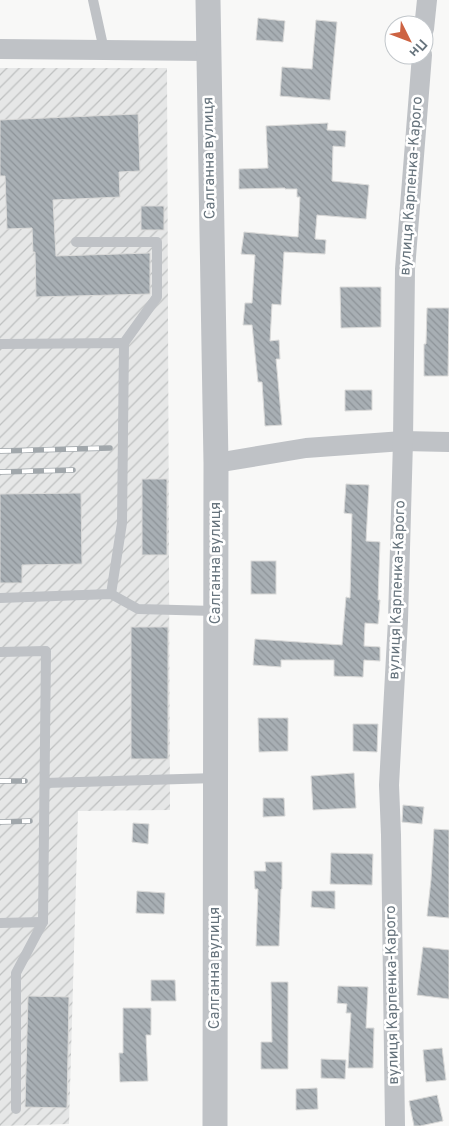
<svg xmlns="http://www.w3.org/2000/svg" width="449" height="1126" viewBox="0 0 449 1126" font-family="Overpass,sans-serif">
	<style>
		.industrial { fill: url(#industrial-furrows) }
		.building { fill: url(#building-back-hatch); stroke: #dadad9 }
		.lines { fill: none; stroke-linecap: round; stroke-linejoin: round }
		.service { stroke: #bfc2c6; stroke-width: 10 }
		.minor { stroke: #bfc2c6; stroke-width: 20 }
		.tertiary { stroke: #bfc2c6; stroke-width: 25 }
		.rail-casing { stroke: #a1a7ab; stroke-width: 5.5 }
		.rail { stroke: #fff; stroke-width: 4; stroke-dasharray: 11; stroke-linecap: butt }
		.labels { text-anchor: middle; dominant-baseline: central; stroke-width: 5; stroke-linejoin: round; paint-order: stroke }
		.street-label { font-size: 15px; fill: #67747d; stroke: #fff }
	</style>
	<defs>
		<pattern id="industrial-furrows" width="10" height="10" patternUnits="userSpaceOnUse" patternTransform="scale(1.25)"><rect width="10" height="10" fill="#e6e7e7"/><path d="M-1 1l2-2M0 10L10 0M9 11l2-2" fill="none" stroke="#bec0c0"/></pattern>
		<pattern id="building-back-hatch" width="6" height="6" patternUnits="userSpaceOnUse" patternTransform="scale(1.25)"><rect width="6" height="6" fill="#a8afb4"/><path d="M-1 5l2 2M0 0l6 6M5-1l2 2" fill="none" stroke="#8d9398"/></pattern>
	</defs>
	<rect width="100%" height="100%" fill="#f8f8f7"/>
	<path class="industrial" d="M0 68H167L170 810 78 811 69 1124 0 1126Z"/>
	<g class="building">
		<path d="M258 18 285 21 283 42 256 40Z"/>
		<path d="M316 20 337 22 330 100 280 96 282 67 312 69Z"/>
		<path d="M138 114 140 171 119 172 120 197 53 200 56 256 150 253V294L36 297 35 252H33L32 228 7 229 5 176H0V120Z"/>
		<path d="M328 123 327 130 346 131 345 147 333 146 332 181 369 185 366 219 317 215 315 239 326 240 325 254 284 252 281 305 272 304 270 341 279 340 280 359H276L282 425 265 426 262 382H258L252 325H243L245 303H252L255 255 241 254 244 232 298 237 300 197H297V189H285V188L239 189V169L268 168 266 126Z"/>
		<rect x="141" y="206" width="23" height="24"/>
		<path d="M340 287H381V327L341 328Z"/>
		<path d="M427 308H449L448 376H424V344H426Z"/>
		<path d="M345 390H372V410L345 411Z"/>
		<rect x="142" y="479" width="25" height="76"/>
		<path d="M346 484 369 485 366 541 380 542 378 600H380L378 624 365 623 364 646 380 647V661L364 660 363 677 334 676V660H281V667L253 665 255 639 342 645 346 597 350 598 352 514 344 513Z"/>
		<path d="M81 493 82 564 22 565V583H0V494Z"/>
		<rect x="251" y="561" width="25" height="33"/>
		<rect x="131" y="627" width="37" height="132"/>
		<path d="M258 718H288V751L259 752Z"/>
		<path d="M353 724H378L377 752 353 751Z"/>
		<path d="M354 773 356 808 313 810 311 776Z"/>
		<path d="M263 798H284L285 816 263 817Z"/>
		<path d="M403 805 424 807 422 824 402 822Z"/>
		<path d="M133 823 149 824 148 844 132 842Z"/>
		<path d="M434 829 449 830V918L427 916 431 880Z"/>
		<path d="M331 853 373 854 372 885 330 884Z"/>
		<path d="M265 862H282V889H281L279 946H256L258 889H255L254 871H266Z"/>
		<path d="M137 891 165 893 164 914 136 913Z"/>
		<path d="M312 891H335V909L311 907Z"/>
		<path d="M423 947 449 950V999L417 995Z"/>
		<path d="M151 980H175L176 1001H151Z"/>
		<path d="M271 982H288V1069H261V1042H272Z"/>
		<path d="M338 986 368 987 366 1028H374L373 1068H348L351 1013H346L347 1004 337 1003Z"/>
		<path d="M28 996 69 997 67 1108 25 1107Z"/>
		<path d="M123 1008H151V1035H146L148 1081 120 1082 119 1053H123Z"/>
		<path d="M442 1048 446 1080 426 1082 423 1050Z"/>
		<path d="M321 1059 346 1060 345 1079 321 1078Z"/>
		<path d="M317 1088 318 1109 296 1110V1089Z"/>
		<path d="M437 1095 443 1121 420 1126H414L409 1101Z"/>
	</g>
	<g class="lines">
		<g class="service">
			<path d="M93 0 104 50"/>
			<path d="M76 242H157V297L124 343"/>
			<path d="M0 344 124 343 122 523 111 594"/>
			<path d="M0 598 111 594 138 609 215 611"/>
			<path d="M0 652 46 651 43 922"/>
			<path d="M45 783 216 778"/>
			<path d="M0 923 43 922 16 973V1109"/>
		</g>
		<g class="minor">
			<path d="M424 29 427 0"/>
			<path d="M0 49 208 51"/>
			<path d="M216 463 306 448 403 441 449 442"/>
			<path d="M395 1126 391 835 389 785 398 620 403 441 405 269 422 55"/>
		</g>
		<path class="tertiary" d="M208 0 216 463 215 1126"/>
		<g class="rail-casing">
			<g id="rail">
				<path d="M0 451 110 448"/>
				<path d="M0 472 73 470"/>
				<path d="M0 781H25"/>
				<path d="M0 822 30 821"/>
			</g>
		</g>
		<use href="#rail" class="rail"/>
	</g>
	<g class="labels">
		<g class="street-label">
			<text transform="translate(210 158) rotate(-91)">Салганна вулиця</text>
			<text transform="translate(412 186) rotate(-86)">вулиця Карпенка-Карого</text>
			<text transform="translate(216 563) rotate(-90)">Салганна вулиця</text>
			<text transform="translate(398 590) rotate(-88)">вулиця Карпенка-Карого</text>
			<text transform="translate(215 968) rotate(-90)">Салганна вулиця</text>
			<text transform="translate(393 995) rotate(-91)">вулиця Карпенка-Карого</text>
		</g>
	</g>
	<g transform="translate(409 40) rotate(132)"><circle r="24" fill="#ffffff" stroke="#c2c7cb"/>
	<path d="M0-4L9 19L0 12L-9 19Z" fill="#cd6342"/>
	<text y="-8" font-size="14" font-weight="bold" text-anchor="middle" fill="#67747d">Пн</text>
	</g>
</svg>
